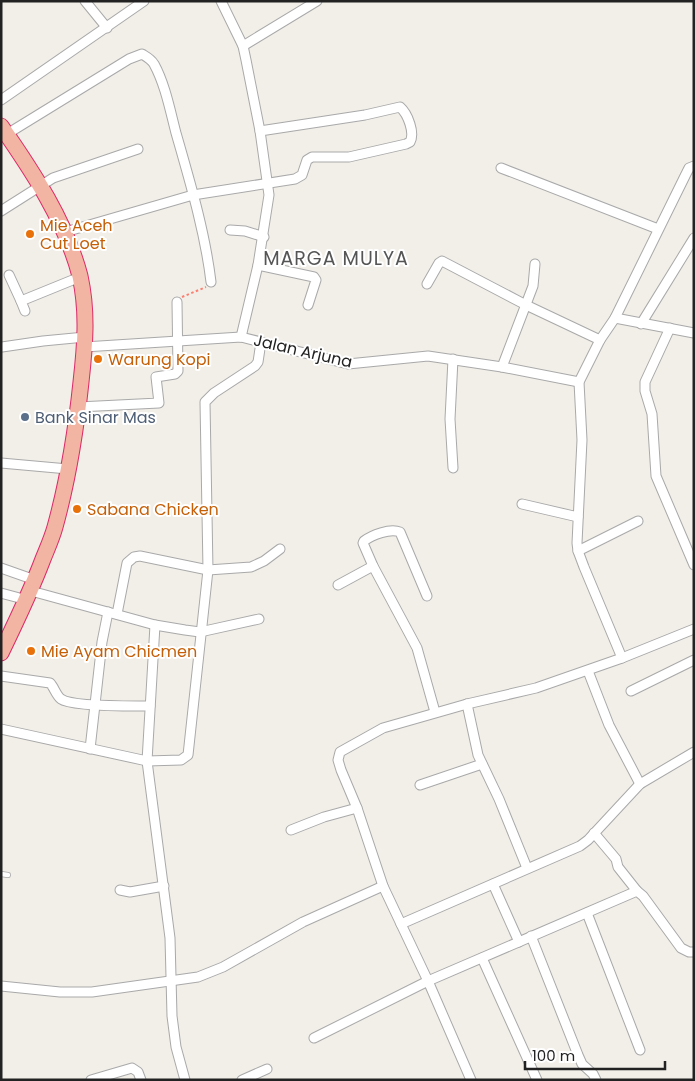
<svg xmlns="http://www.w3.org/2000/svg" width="695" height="1081" viewBox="0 0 695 1081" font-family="Poppins,sans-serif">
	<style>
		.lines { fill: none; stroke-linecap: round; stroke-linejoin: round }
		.service-casing { stroke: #a9a9a9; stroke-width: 6 }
		.minor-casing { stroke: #a9a9a9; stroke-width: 11 }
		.trunk-casing { stroke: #dc2a67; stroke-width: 17 }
		.path { stroke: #fa8072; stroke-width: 2; stroke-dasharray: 2.5 2.5; stroke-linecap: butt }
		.service { stroke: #fff; stroke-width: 4.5 }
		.minor { stroke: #fff; stroke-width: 9 }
		.trunk { stroke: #f2b4a3; stroke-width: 15 }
		.food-dot { fill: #e8710a; stroke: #fff; stroke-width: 2 }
		.service-dot { fill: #5c6f8a; stroke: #fff; stroke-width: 2 }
		.labels { text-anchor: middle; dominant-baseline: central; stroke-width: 4; stroke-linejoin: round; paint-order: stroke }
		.food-label { font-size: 16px; fill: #c56008; stroke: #fff; text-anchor: start }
		.street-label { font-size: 16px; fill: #222; stroke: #fff }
		.service-label { font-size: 16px; fill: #4e5e75; stroke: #fff; text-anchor: start }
		.quarter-label { font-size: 19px; letter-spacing: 1px; fill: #555; stroke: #fff }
	</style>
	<rect width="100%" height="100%" fill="#f2efe9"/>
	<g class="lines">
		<g class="service-casing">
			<path id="service" d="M1 874 8 875"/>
		</g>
		<g class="minor-casing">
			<g id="minor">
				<path d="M85 1 107 28"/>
				<path d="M221 1 243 46 246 60 260 131 269 195 258 265 241 337"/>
				<path d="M243 46 317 1"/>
				<path d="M1 100 144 1"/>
				<path d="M7 134 129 59 142 54C147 57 151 59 154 64 165 84 170 110 176 133 190 182 205 232 211 282"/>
				<path d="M501 168 658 229"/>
				<path d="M1 211 53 178 138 149"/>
				<path d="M230 230 245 231 264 237"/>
				<path d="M65 232 193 195 295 179 302 175 307 160 312 157H349L406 144 410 142C415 133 408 114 400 107L365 115 260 131"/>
				<path d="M258 265 314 277 316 280 308 305"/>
				<path d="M9 275 21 301"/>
				<path d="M427 284 439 263 442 261 526 305 600 340"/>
				<path d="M25 311 21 301 80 277"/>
				<path d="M615 318 694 333"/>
				<path d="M641 324 694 238"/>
				<path d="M670 328 645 382V391L652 414 656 476 694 565"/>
				<path d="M2 347 43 341 85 337"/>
				<path d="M84 347 241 337 348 364 428 356 502 367 579 382"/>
				<path d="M453 359 450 419 453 468"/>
				<path d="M502 367 533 286 535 264"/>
				<path d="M78 407 159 403 156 377 175 374 178 371 177 302"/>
				<path d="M1 463 68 469"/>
				<path d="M522 504 578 517"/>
				<path d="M578 551 638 521"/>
				<path d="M1 568 35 580"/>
				<path d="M338 585 373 566"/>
				<path d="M31 591 155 625 185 630 200 632 259 619"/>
				<path d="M1 593 27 600"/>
				<path d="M427 596 400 532C390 528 372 535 364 541L363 543 373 566 417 648 435 712"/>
				<path d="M117 614 127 563 134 557 140 556 208 570 251 567 264 561 280 549"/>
				<path d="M155 625 147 761 170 938 172 1016 176 1047 185 1080"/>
				<path d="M622 658 584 567 578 551 577 543 582 440 579 382 600 340 615 318 685 176 689 168 694 166"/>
				<path d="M588 671 609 725 640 784"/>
				<path d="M1 676 50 683C54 687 56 695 61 699 72 707 134 706 150 706"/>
				<path d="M631 691 694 660"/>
				<path d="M467 704 478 755 499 799 527 868"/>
				<path d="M1 729 147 761 181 760 188 755 208 570 205 402 214 393 255 366 258 362 261 342"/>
				<path d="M90 749 102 642 108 612"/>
				<path d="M420 785 482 764"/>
				<path d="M291 830 324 817 357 808"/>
				<path d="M594 833 616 859 618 867 637 891"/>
				<path d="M493 884 519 942"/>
				<path d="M120 890 130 892 164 886"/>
				<path d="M587 913 640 1050"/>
				<path d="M401 924 580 846 588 840 640 784 694 752"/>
				<path d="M531 936 578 1055 582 1064 593 1074 596 1080"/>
				<path d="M482 958 537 1080"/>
				<path d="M1 986 60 992H92L198 977 223 967 303 922 383 886"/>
				<path d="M314 1038 428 981 637 891 643 896 681 948 689 952H694"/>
				<path d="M91 1080 132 1068 138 1072 141 1080"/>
				<path d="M242 1080 267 1069"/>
				<path d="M471 1080 428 981 383 886 357 808 341 770 338 760 340 752 383 728 467 704 536 688 622 658 694 629"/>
			</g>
		</g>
		<g class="trunk-casing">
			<path id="trunk" d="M1 126C33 172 66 222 80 276 88 312 85 346 81 382 76 430 68 480 55 527 52 538 47 549 43 559 31 591 16 622 1 653"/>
		</g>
		<path class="path" d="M182 297 206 287"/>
		<use href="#service" class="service"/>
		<use href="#minor" class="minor"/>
		<use href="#trunk" class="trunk"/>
	</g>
	<g class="food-dot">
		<circle cx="30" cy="234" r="5"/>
		<circle cx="98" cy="359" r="5"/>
		<circle cx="77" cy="509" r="5"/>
		<circle cx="31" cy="651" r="5"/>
	</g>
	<circle class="service-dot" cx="25" cy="417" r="5"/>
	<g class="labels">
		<g class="food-label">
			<text x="40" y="225">Mie Aceh<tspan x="40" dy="18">Cut Loet</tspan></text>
			<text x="108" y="359">Warung Kopi</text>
			<text x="87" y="509">Sabana Chicken</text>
			<text x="41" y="651">Mie Ayam Chicmen</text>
		</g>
		<g class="street-label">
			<text transform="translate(303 351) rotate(13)">Jalan Arjuna</text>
		</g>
		<g class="service-label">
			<text x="35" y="417">Bank Sinar Mas</text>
		</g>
		<g class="quarter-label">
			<text x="336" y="258">MARGA MULYA</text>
		</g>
	</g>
	<rect width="695" height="1081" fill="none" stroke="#222222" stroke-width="5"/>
	<path d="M525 1061v8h140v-8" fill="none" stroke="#222222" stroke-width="2.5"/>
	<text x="532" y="1061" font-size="15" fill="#222222" stroke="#ffffff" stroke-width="4" paint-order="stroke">100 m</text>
</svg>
